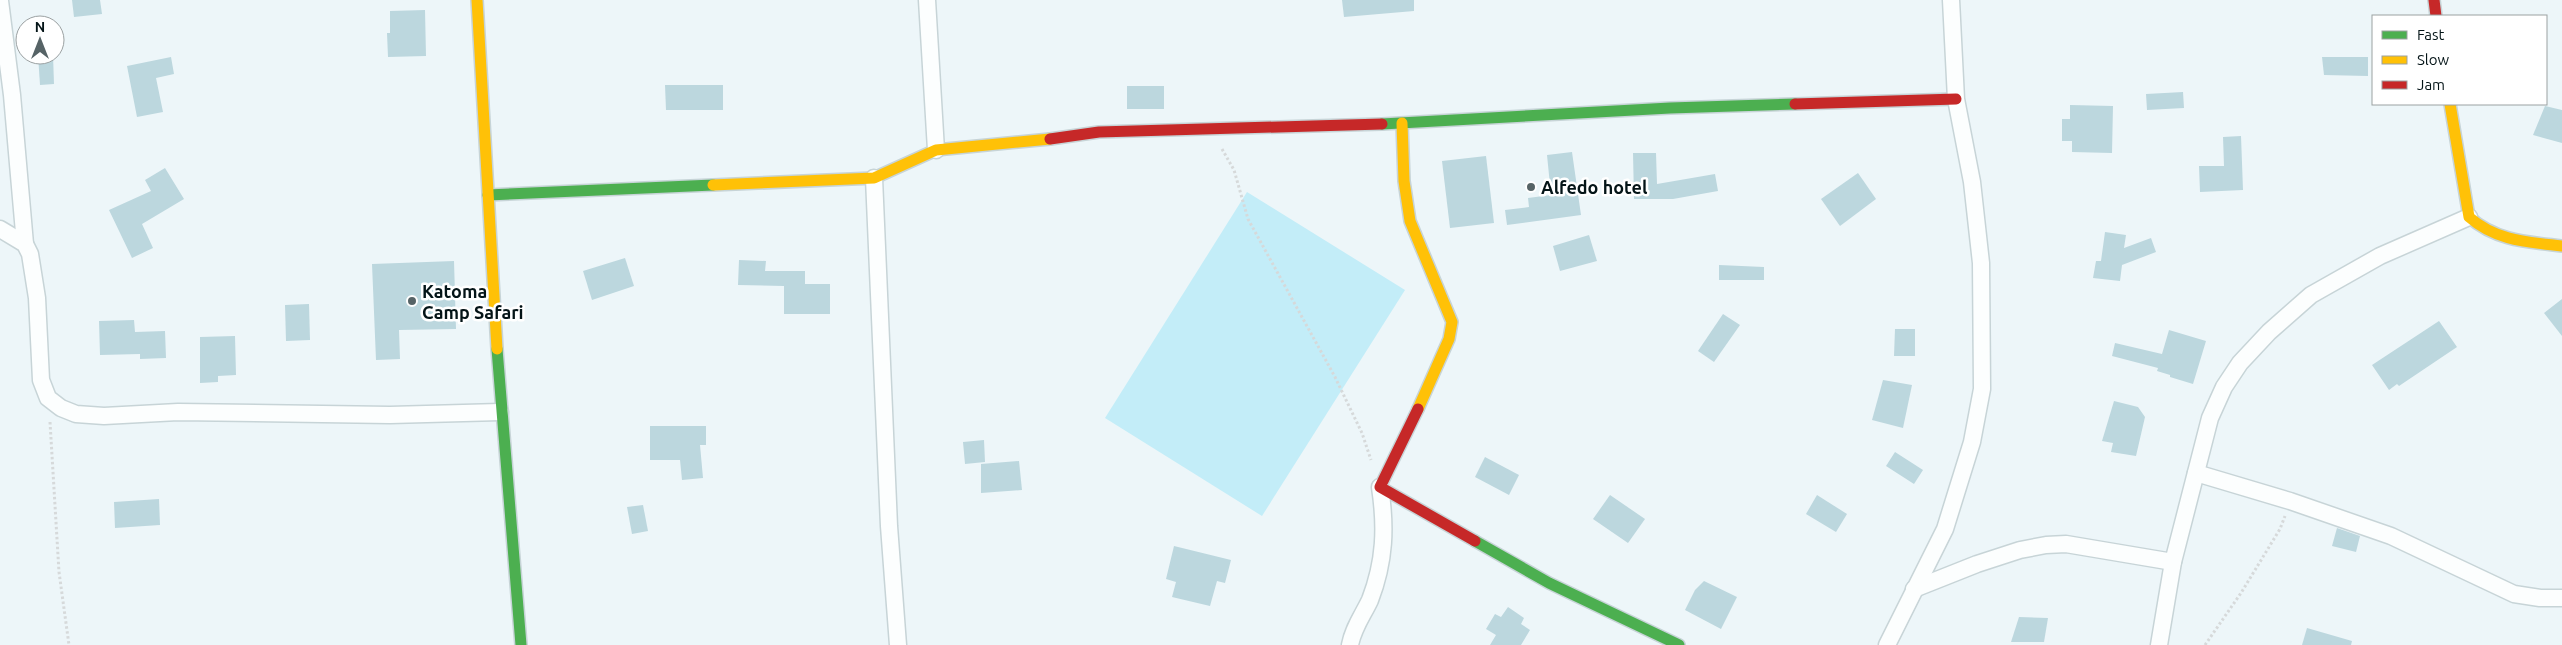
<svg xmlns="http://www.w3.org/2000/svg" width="2562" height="645" viewBox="0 0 2562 645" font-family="Ubuntu,sans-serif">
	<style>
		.green { fill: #c3edf8 }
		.building { fill: #bcd7de }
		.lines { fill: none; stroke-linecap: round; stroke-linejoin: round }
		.street-casing { stroke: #c7d4d7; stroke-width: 19 }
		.fast-casing { stroke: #c7d4d7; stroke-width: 14 }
		.slow-casing { stroke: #c7d4d7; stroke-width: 14 }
		.jam-casing { stroke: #c7d4d7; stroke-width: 14 }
		.path { stroke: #d6d9da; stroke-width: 3; stroke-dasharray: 2.5 2.5; stroke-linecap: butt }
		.street { stroke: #fcfefe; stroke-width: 16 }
		.fast { stroke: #4caf50; stroke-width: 11 }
		.slow { stroke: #ffc107; stroke-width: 11 }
		.jam { stroke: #c62828; stroke-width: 11 }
		.poi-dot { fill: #566366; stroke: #fff; stroke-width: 2 }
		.labels { text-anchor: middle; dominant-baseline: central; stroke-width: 5; stroke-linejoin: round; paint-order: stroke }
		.poi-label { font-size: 18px; font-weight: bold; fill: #041417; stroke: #fff; text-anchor: start }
	</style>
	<rect width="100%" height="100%" fill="#edf6f9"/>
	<path class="green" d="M1247 192 1405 290 1262 516 1105 418Z"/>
	<g class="building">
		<path d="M72 0H100L102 14 74 17Z"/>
		<path d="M1342 0H1414V11L1344 17Z"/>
		<path d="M425 10 426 56 388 57 387 33H390V11Z"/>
		<path d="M38 55H53L54 84 40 85Z"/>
		<path d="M171 57 174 74 156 78 163 112 137 117 127 66Z"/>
		<path d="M2322 57H2368V76L2324 75Z"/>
		<path d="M665 85H723V110H666Z"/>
		<rect x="1127" y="86" width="37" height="23"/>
		<path d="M2183 92 2184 108 2147 110 2146 94Z"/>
		<path d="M2070 105 2113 106 2112 153 2072 152V141H2062V119H2070Z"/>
		<path d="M2545 106 2562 110V143L2533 135Z"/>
		<path d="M2241 136 2243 190 2200 192 2199 166H2224L2223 137Z"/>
		<path d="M1572 152 1581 215 1507 225 1505 210 1529 207 1528 198 1551 195 1547 155Z"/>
		<path d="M1633 153H1656L1657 184 1715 174 1718 191 1673 199H1634Z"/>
		<path d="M1486 156 1494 223 1450 228 1442 161Z"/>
		<path d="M165 168 184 199 142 224 153 248 132 258 109 210 151 191 145 180Z"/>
		<path d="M1858 173 1876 199 1840 226 1821 199Z"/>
		<path d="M2105 232 2126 235 2124 248 2151 238 2156 252 2122 265 2120 281 2093 278 2096 261H2101Z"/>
		<path d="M1589 235 1597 261 1560 271 1553 246Z"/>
		<path d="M625 258 634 286 592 300 583 271Z"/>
		<path d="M739 260 766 261 765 271H805V284H830V314H784V286L738 285Z"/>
		<path d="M454 261 456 329 399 330 400 359 376 360 372 264Z"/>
		<path d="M1719 265 1764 267V280H1719Z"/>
		<path d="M2562 299V336L2544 313Z"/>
		<path d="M309 304 310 340 286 341 285 305Z"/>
		<path d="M1723 314 1740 325 1714 362 1698 351Z"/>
		<path d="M134 320 135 332 165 331 166 358 140 359V354L100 355 99 321Z"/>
		<path d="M2439 321 2457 347 2399 386 2397 384 2389 390 2372 365Z"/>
		<path d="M1895 329H1915V356H1894Z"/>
		<path d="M2169 330 2206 341 2193 384 2170 377V375L2157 371 2158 368 2112 356 2115 343 2162 354Z"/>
		<path d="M235 336 236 375 218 376V382L200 383V337Z"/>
		<path d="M1883 380 1912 385 1903 428 1872 420Z"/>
		<path d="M2114 401 2138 407 2145 417 2136 456 2111 452 2113 443 2102 441Z"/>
		<path d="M650 426H706V445H700L703 478 682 480 680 460H650Z"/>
		<path d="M984 440 985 462 965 464 963 442Z"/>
		<path d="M1895 452 1923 470 1914 484 1886 466Z"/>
		<path d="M1485 457 1519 475 1509 495 1475 477Z"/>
		<path d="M1019 461 1022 490 981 493V464Z"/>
		<path d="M1610 495 1645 519 1628 543 1593 519Z"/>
		<path d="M1817 495 1847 514 1836 532 1806 514Z"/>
		<path d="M159 499 160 525 115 528 114 502Z"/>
		<path d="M643 505 648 531 632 534 627 507Z"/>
		<path d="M2337 528 2360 536 2356 552 2332 546Z"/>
		<path d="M1174 546 1231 560 1225 583 1217 581 1210 606 1172 597 1176 582 1166 579Z"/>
		<path d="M1704 581 1737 597 1721 629 1685 610 1695 590Z"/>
		<path d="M1508 607 1524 618 1521 624 1530 630 1521 645H1490L1496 635 1486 629 1495 614 1501 617Z"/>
		<path d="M2019 617 2048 618 2044 642H2011Z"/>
		<path d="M2307 628 2352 641 2351 645H2302Z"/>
	</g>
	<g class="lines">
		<g class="street-casing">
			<g id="street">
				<path d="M927 0 936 150"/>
				<path d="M0 1 12 95 25 244"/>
				<path d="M874 178 889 526 898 645"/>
				<path d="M0 229 25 244 30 254 37 298 41 380 48 398 61 408 76 414 104 416 178 412 390 415 500 412"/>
				<path d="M2196 473 2290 501 2391 536 2514 594 2540 598H2562"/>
				<path d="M1914 589 1977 564 2020 550 2046 545 2066 544 2173 562"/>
				<path d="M1350 645C1353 628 1363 615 1370 600 1385 561 1386 527 1380 487"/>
				<path d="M1887 645 1945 529 1972 442 1982 389 1981 263 1972 182 1956 99 1951 0"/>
				<path d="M2159 645 2173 562 2210 418 2224 387 2240 363 2269 332 2311 295 2380 256 2469 217"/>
			</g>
		</g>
		<g class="fast-casing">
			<g id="fast">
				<path d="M1382 124 1670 108 1795 104"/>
				<path d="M488 195 713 185"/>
				<path d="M497 349 521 645"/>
				<path d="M1475 541 1549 583 1679 645"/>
			</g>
		</g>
		<g class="slow-casing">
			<g id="slow">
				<path d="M477 0 497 349"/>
				<path d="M2450 104 2469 217C2496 241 2528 242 2562 246"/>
				<path d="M1402 123 1404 181 1410 221 1452 322 1449 339 1418 409"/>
				<path d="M713 185 874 178 936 150 1050 139"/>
			</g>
		</g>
		<g class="jam-casing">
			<g id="jam">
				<path d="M2434 0 2436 16"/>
				<path d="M1795 104 1956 99"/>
				<path d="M1050 139 1099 132 1382 124"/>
				<path d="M1418 409 1380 487 1475 541"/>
			</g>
		</g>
		<g class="path">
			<path d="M1222 149 1234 170 1248 219 1335 377 1362 433 1371 460"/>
			<path d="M50 422 59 572 69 645"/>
			<path d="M2205 645 2241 593 2280 529 2285 516"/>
		</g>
		<use href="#street" class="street"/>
		<use href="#fast" class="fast"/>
		<use href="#slow" class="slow"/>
		<use href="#jam" class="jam"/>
	</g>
	<g class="poi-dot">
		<circle cx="1531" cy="187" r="5"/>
		<circle cx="412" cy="301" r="5"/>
	</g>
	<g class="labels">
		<g class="poi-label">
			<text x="1541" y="187">Alfedo hotel</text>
			<text x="422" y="291">Katoma<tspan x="422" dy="21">Camp Safari</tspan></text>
		</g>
	</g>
	<rect x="2372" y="15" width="175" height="90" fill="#ffffff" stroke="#9ba1a2"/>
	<rect x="2382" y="31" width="25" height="8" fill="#4caf50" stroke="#9ba1a2"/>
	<text x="2417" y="40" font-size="15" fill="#041417">Fast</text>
	<rect x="2382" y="56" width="25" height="8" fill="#ffc107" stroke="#9ba1a2"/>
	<text x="2417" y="65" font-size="15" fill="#041417">Slow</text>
	<rect x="2382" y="81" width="25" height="8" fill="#c62828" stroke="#9ba1a2"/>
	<text x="2417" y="90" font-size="15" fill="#041417">Jam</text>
	<g transform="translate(40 40)"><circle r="24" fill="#ffffff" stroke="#9ba1a2"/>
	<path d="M0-4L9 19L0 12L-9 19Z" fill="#566366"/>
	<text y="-8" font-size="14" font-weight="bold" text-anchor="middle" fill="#041417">N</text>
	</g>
</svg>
